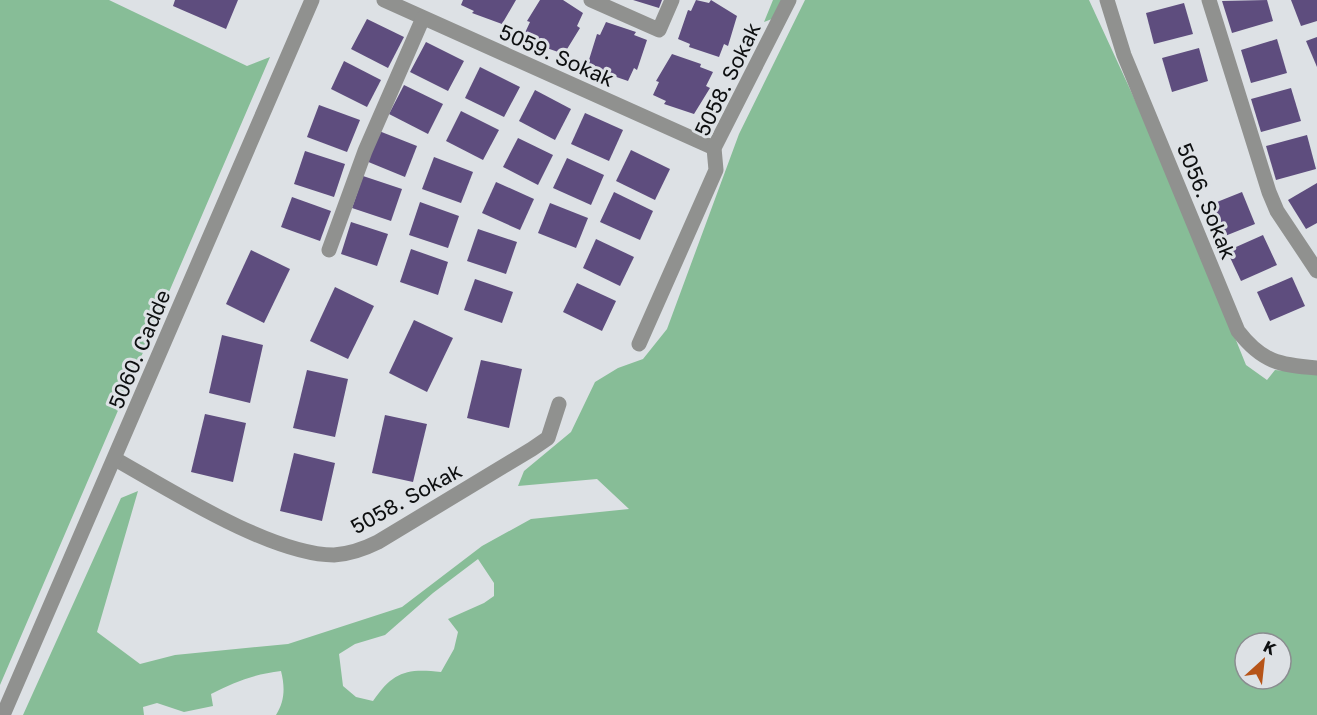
<svg xmlns="http://www.w3.org/2000/svg" width="1317" height="715" viewBox="0 0 1317 715" font-family="'Golos Text',sans-serif">
	<style>
		.green { fill: #87bd97; fill-rule: evenodd }
		.building { fill: #5e4d7e }
		.lines { fill: none; stroke-linecap: round; stroke-linejoin: round }
		.minor { stroke: #90918f; stroke-width: 15 }
		.labels { text-anchor: middle; dominant-baseline: central; stroke-width: 6; stroke-linejoin: round; paint-order: stroke }
		.street-label { font-size: 21px; fill: #0d0f10; stroke: #dde1e5 }
	</style>
	<rect width="100%" height="100%" fill="#dde1e5"/>
	<g class="green">
		<path d="M0 0H109L247 66 270 57 0 685Z"/>
		<path d="M773 0H782L772 19 764 22Z"/>
		<path d="M805 0H1089L1169 174 1246 365 1267 380 1275 370 1317 374V715H276C285 701 285 687 281 671 255 674 234 682 211 694L213 706 184 712 157 703 143 707 144 715H23L121 498 138 491 97 632 140 664 175 655 288 644 402 607 482 546 531 519 629 509 597 479 518 486 524 471 571 432 595 382 618 368 643 359 667 329 739 134ZM478 559 494 583V596L484 603 448 619 458 632 454 649 441 672C406 668 393 672 373 701L356 697 343 686 339 654 355 644 385 635 433 593ZM1245 643H1281V679H1245Z"/>
	</g>
	<g class="building">
		<path d="M175 0H238L226 29 173 6Z"/>
		<path d="M463 0H516L502 24 472 13 474 11 461 5Z"/>
		<path d="M540 0H563L583 13 577 26 580 28 564 54 535 44 536 41 524 35 530 22 527 21Z"/>
		<path d="M633 0H662L659 8Z"/>
		<path d="M696 0 709 3 711 0 737 16 728 46 724 44 719 57 689 47 690 44 678 39 688 10 691 11Z"/>
		<path d="M1267 0 1273 21 1232 33 1222 1Z"/>
		<path d="M1291 0H1317V21L1301 26Z"/>
		<path d="M1184 3 1193 34 1154 44 1146 13Z"/>
		<path d="M367 19 404 37 388 68 351 49Z"/>
		<path d="M606 22 636 32 634 35 647 40 637 70 634 68 628 81 599 71 600 68 588 63 597 34 600 35Z"/>
		<path d="M1317 37V67L1306 41Z"/>
		<path d="M1277 39 1287 73 1251 83 1241 50Z"/>
		<path d="M426 42 464 61 448 91 410 72Z"/>
		<path d="M1199 48 1208 81 1172 92 1162 58Z"/>
		<path d="M672 54 701 64 700 67 713 72 706 86 710 88 694 114 664 104 666 101 653 95 659 82 656 81Z"/>
		<path d="M344 61 381 80 367 107 331 89Z"/>
		<path d="M480 67 520 87 504 117 465 98Z"/>
		<path d="M404 85 443 104 428 134 389 114Z"/>
		<path d="M1291 88 1301 121 1261 132 1251 99Z"/>
		<path d="M535 90 571 109 555 140 519 121Z"/>
		<path d="M319 105 360 120 347 152 307 137Z"/>
		<path d="M461 111 499 130 483 160 446 141Z"/>
		<path d="M585 113 623 130 609 161 571 144Z"/>
		<path d="M379 131 417 146 405 177 366 161Z"/>
		<path d="M1307 135 1316 169 1276 180 1266 146Z"/>
		<path d="M518 138 553 155 538 185 503 167Z"/>
		<path d="M631 150 670 169 655 200 616 181Z"/>
		<path d="M305 151 345 164 334 197 294 184Z"/>
		<path d="M434 157 473 172 461 203 422 189Z"/>
		<path d="M567 158 604 175 591 205 553 188Z"/>
		<path d="M363 176 402 189 391 221 352 208Z"/>
		<path d="M496 182 534 199 520 230 482 213Z"/>
		<path d="M1317 183V223L1306 229 1288 200Z"/>
		<path d="M614 192 653 211 640 240 600 222Z"/>
		<path d="M1242 192 1255 224 1220 238 1207 206Z"/>
		<path d="M292 197 331 211 320 241 281 227Z"/>
		<path d="M420 202 459 216 448 248 409 235Z"/>
		<path d="M550 203 588 218 576 248 538 233Z"/>
		<path d="M351 222 388 234 377 266 341 254Z"/>
		<path d="M478 229 517 242 506 274 467 261Z"/>
		<path d="M1263 235 1277 265 1241 281 1227 251Z"/>
		<path d="M596 239 634 257 620 286 583 268Z"/>
		<path d="M411 249 448 262 438 295 400 282Z"/>
		<path d="M251 250 290 269 264 323 226 304Z"/>
		<path d="M1292 277 1305 306 1270 321 1257 292Z"/>
		<path d="M475 279 513 292 502 323 464 310Z"/>
		<path d="M577 283 616 301 602 331 563 312Z"/>
		<path d="M335 287 374 306 348 359 310 341Z"/>
		<path d="M414 320 453 338 427 392 389 373Z"/>
		<path d="M222 335 263 345 250 403 209 393Z"/>
		<path d="M481 360 522 369 509 428 467 418Z"/>
		<path d="M307 370 348 379 335 437 293 428Z"/>
		<path d="M205 414 246 423 233 482 191 472Z"/>
		<path d="M385 415 427 424 413 482 372 473Z"/>
		<path d="M294 453 335 463 322 521 280 511Z"/>
	</g>
	<g class="lines">
		<g class="minor">
			<path d="M384 0 714 148"/>
			<path d="M591 0 659 30 672 0"/>
			<path d="M1107 0 1124 55 1238 331C1262 362 1279 365 1317 368"/>
			<path d="M1209 0 1269 192 1277 211 1317 271"/>
			<path d="M329 250 365 151 423 18"/>
			<path d="M639 344 716 170 714 148 789 0"/>
			<path d="M115 459C170 490 272 555 334 555 350 554 364 549 378 542L532 449 548 438 559 404"/>
			<path d="M3 715 312 0"/>
		</g>
	</g>
	<g class="labels">
		<g class="street-label">
			<text transform="translate(557 55) rotate(24)">5059. Sokak</text>
			<text transform="translate(727 79) rotate(-64)">5058. Sokak</text>
			<text transform="translate(1207 201) rotate(68)">5056. Sokak</text>
			<text transform="translate(139 349) rotate(-67)">5060. Cadde</text>
			<text transform="translate(406 498) rotate(-29)">5058. Sokak</text>
		</g>
	</g>
	<g transform="translate(1263 661) rotate(27)"><circle r="28" fill="#dde1e5" stroke="#8a8d90" stroke-width="1.5"/>
	<path d="M0-4.5L10 22L0 15L-10 22Z" fill="#b65418"/>
	<text y="-9" font-size="16" font-weight="bold" text-anchor="middle" fill="#0d0f10">K</text>
	</g>
</svg>
